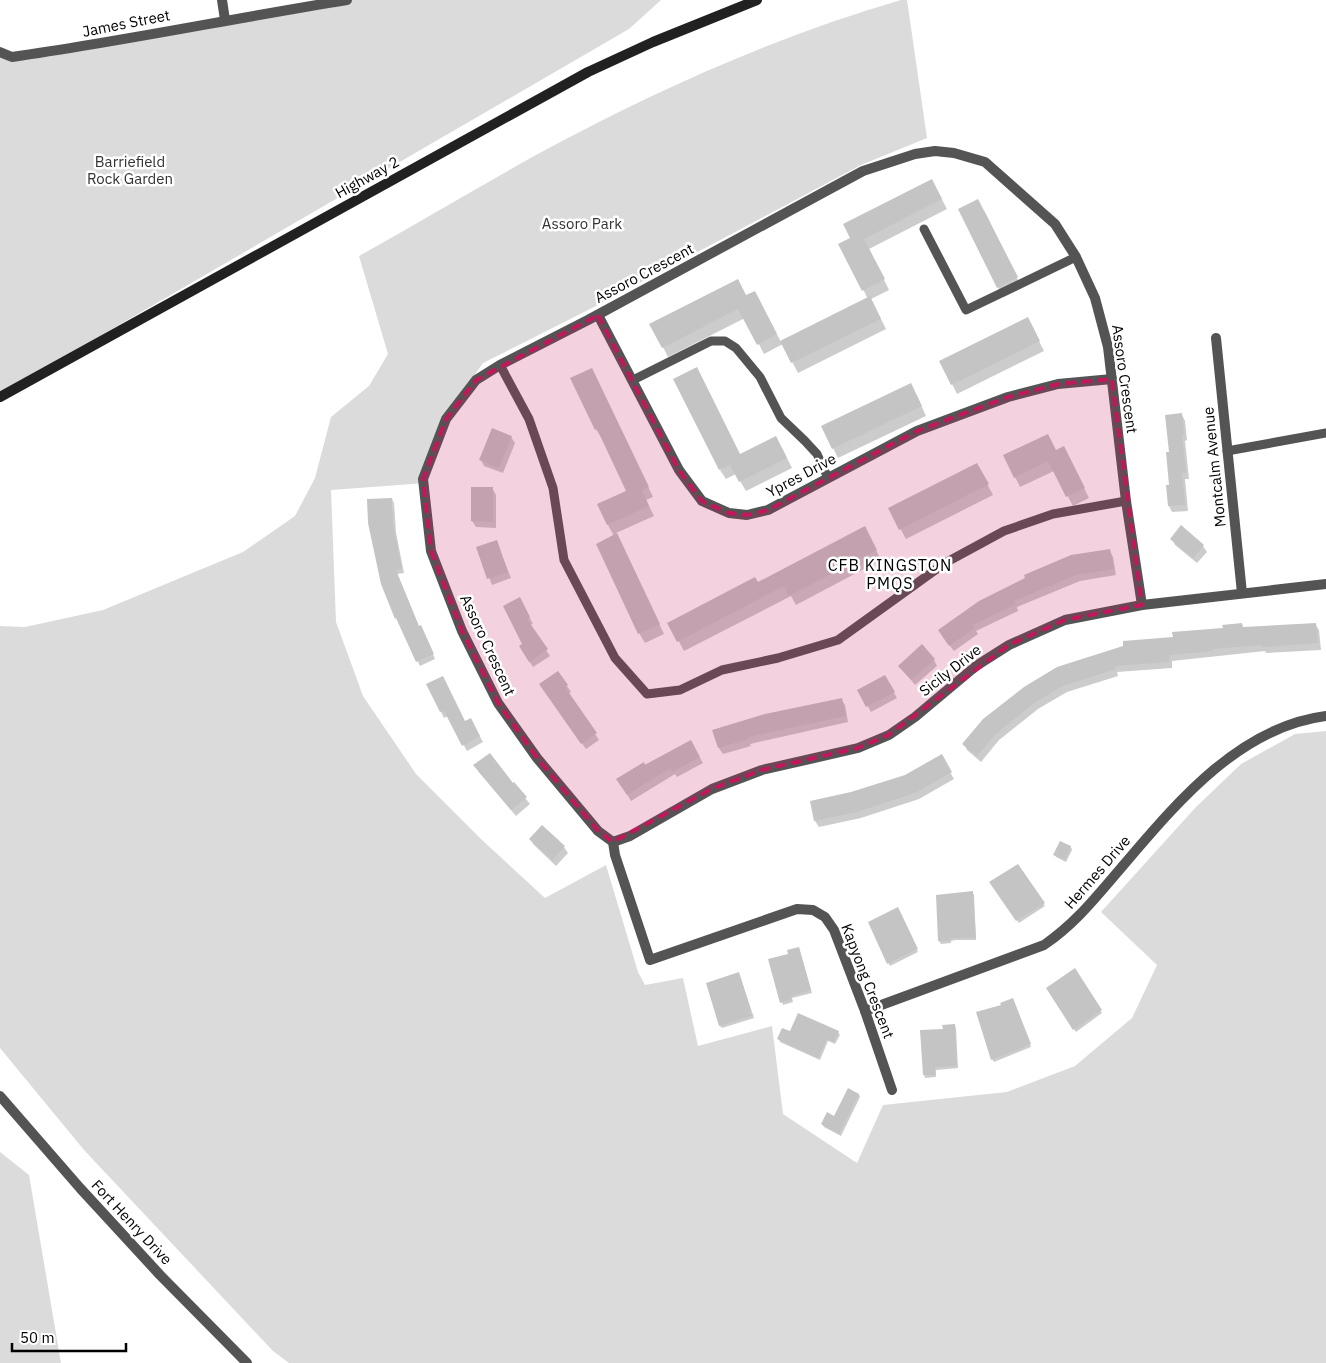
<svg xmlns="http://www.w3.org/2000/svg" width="1326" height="1363" viewBox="0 0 1326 1363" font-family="'IBM Plex Sans',sans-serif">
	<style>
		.green { fill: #dbdbdb }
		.shadow { fill: #0003 }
		.building { fill: #c4c4c4 }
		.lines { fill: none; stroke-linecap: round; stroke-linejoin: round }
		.lane { stroke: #545454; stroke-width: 9 }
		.street { stroke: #545454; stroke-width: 10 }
		.secondary { stroke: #212121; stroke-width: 10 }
		.marked { fill: #c2185b; fill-opacity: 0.2; stroke: #c2185b; stroke-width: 4; stroke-dasharray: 10 6; stroke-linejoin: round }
		.labels { text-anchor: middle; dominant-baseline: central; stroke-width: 5; stroke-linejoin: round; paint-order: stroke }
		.street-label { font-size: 15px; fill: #000; stroke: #fff }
		.park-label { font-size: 15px; fill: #323232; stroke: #fff }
		.neighbourhood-label { font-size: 16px; letter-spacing: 1px; fill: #000; stroke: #fff }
	</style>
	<rect width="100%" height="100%" fill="#fff"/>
	<g class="green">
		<path d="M347 0H661L629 29 0 394V52L12 57Z"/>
		<path d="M901 0H907L927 138 861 165 598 305 483 363 454 404 426 483 331 490 336 622 363 696 416 774 482 840 545 898 606 865 638 972 645 985 683 978 698 1046 772 1026 783 1114 857 1163 883 1105 1007 1092 1075 1066 1132 1018 1157 965 1101 912 1196 807 1241 764 1295 734 1326 731V1363H289L273 1351 84 1150 0 1048V626L25 627 103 610 243 552 295 516 315 478 331 417 369 386 388 354 359 256C418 223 477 188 536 155 652 92 774 37 901 0Z"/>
		<path d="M0 1152 29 1175 61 1363H0Z"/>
	</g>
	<g class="shadow">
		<path d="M937 190 947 209 869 249 889 290 871 299 886 329 798 373 783 344 764 354 745 318 668 357 663 347 746 297 760 302 781 342 868 299 840 244Z"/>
		<path d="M984 210 1022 288 1004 297 998 287Z"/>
		<path d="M1033 329 1044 351 957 394 952 384Z"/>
		<path d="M592 369 653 497 646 500 654 516 616 533 664 634 645 643 639 633 614 536 608 525 628 492 603 438 602 439 596 429Z"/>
		<path d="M916 394 926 416 838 458 833 448Z"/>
		<path d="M1182 415 1185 421 1187 440 1185 441 1189 479H1185L1188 511 1172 512 1169 506 1171 486Z"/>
		<path d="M511 437 515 443 503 473 484 466 481 460Z"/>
		<path d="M782 448 792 468 746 491 736 474 726 479 720 470 740 455Z"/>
		<path d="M1056 452 1069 458 1089 498 1073 506 1054 471 1020 487 1015 477Z"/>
		<path d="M982 474 993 495 906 539 890 509Z"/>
		<path d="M472 488H492L496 495V528L476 527 472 521Z"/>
		<path d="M392 499 394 503 396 533 404 573 397 574 419 627 423 631 435 659 420 666 399 623Z"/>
		<path d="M870 538 881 560 796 605 791 596 684 651 669 623 758 584Z"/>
		<path d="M1172 539 1203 546 1207 552 1197 563 1175 545Z"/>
		<path d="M496 541 511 578 492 585 478 548Z"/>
		<path d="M1110 551 1113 557 1116 575 1080 581 1017 607 1018 611 976 631 978 634 954 651 943 637Z"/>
		<path d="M523 605 533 624 530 625 550 656 533 667 524 653Z"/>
		<path d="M1315 624 1319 630 1321 650 1266 653 1265 651 1172 661V668L1117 672 1118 676 1067 692 1038 709 999 740 981 762 967 750 964 744 1024 688 1174 638 1224 629Z"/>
		<path d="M934 660 937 666 915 685 900 666Z"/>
		<path d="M558 672 571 692 568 694 599 740 586 749 544 690Z"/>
		<path d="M885 677 897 698 871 712 859 690Z"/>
		<path d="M428 685 465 723 471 720 483 742 467 751 448 716 444 718Z"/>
		<path d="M841 699 845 705 848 722 750 744 751 746 723 754 719 748 714 731Z"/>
		<path d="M690 741 703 763 677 777 675 774 631 801 618 779Z"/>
		<path d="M941 756 954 779 919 799 861 818 819 827 815 821 839 796 906 776Z"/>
		<path d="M478 771 512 785 514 784 530 804 516 816Z"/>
		<path d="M542 826 564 847 568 853 556 866 534 845 530 839Z"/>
		<path d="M1060 843 1071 847 1072 850 1066 862 1056 857 1055 855Z"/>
		<path d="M1018 866 1045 906 1019 923 991 883Z"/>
		<path d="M972 892 974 895 976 940H955L951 941V943L941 944 939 941Z"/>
		<path d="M898 908 918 952 890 966 869 923Z"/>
		<path d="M799 948 812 993 792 998 793 1002 783 1005 782 1002 790 955Z"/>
		<path d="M1075 970 1102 1013 1076 1032 1048 988Z"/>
		<path d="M740 976 754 1018 722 1028 720 1026Z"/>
		<path d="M1014 1003 1031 1047 994 1062 992 1059Z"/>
		<path d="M954 1025 956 1028 958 1068 936 1070V1077L925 1078 924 1075 922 1032 944 1031Z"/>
		<path d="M838 1032 840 1035 835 1044 828 1041 820 1060 780 1042 779 1039 790 1033Z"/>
		<path d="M859 1094 860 1097 841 1136 824 1127 822 1124 834 1117Z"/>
	</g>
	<g class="building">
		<path d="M932 179 942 199 864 239 885 279 862 291 838 244 850 238 843 224Z"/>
		<path d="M978 199 1018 277 997 288 958 209Z"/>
		<path d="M738 279 746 295 755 291 777 334 757 345 738 309 662 348 649 324Z"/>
		<path d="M870 296 881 319 791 363 780 341Z"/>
		<path d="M1028 317 1040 341 951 385 939 361Z"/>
		<path d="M697 367 740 454 776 436 787 458 739 482 730 465 719 470 673 379Z"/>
		<path d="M592 368 649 487 642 490 649 506 607 525 597 504 626 491 597 429 595 430 570 378Z"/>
		<path d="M911 383 922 406 832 449 821 426Z"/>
		<path d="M1182 413 1184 434 1182 435 1186 473H1182L1185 505 1168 506 1166 485H1169L1166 452H1169L1165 415Z"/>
		<path d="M492 428 512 436 499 468 479 460Z"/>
		<path d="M1048 434 1056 450 1064 446 1085 488 1066 497 1048 461 1014 478 1003 455Z"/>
		<path d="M977 463 989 484 899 530 888 508Z"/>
		<path d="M471 487H493V522L471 521Z"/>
		<path d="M392 498 394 528 402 569 396 570 419 626 421 625 434 654 416 662 396 618 395 619 381 584 368 523 367 499Z"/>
		<path d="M1181 525 1204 545 1193 558 1170 539Z"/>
		<path d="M865 526 877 550 789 596 784 586 677 642 667 623 755 577 758 582Z"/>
		<path d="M617 533 660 624 638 634 596 544Z"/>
		<path d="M497 540 508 572 487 579 476 547Z"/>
		<path d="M1110 549 1114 569 1076 575 1014 601 1016 604 973 625 975 628 949 646 938 630 979 601 1025 578 1024 575 1071 555Z"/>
		<path d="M520 597 530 617 527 619 548 649 529 662 519 646 522 644 503 606Z"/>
		<path d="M1242 623 1243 627 1316 623 1318 643 1262 647 1261 645 1213 649V651L1169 655V662L1115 666 1116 669 1063 686 1034 703 996 734 977 756 962 744 983 719 1024 687 1057 667 1123 646V641L1173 637 1172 632 1223 628 1222 625Z"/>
		<path d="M922 644 935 659 911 680 898 666Z"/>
		<path d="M558 671 568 685 565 687 597 733 581 744 539 684Z"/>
		<path d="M885 675 895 692 866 707 857 690Z"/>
		<path d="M443 676 465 721 471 718 480 736 462 746 444 711 440 712 426 684Z"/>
		<path d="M842 698 846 716 748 737V739L718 748 712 730 765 714Z"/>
		<path d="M691 740 700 757 672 772 670 768 627 795 616 779 644 762 645 765Z"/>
		<path d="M490 753 513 783 514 782 527 797 511 810 473 765Z"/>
		<path d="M942 754 952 772 915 793 857 812 814 821 810 801 851 792 905 775Z"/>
		<path d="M542 825 565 846 552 860 529 839Z"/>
		<path d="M1060 841 1071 846 1065 860 1053 855Z"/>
		<path d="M1018 864 1045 903 1016 921 989 882Z"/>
		<path d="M973 891 976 938H953L950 939V941H938L936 895Z"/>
		<path d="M898 907 918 949 887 964 868 922Z"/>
		<path d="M799 947 811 990 791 996 792 999 780 1003 768 959 788 954 787 950Z"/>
		<path d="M1075 968 1102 1010 1073 1030 1046 988Z"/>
		<path d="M739 972 751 1011 747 1012 754 1015 719 1026 706 983Z"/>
		<path d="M1013 998 1031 1044 991 1060 976 1012 1001 1005 1000 1003Z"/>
		<path d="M798 1013 839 1031 834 1042 827 1039 818 1058 777 1039 782 1028 790 1031Z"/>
		<path d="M955 1024 957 1066 935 1067V1075H923L920 1030 943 1029 942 1025Z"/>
		<path d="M848 1088 859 1094 839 1134 821 1124 827 1112 834 1116Z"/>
	</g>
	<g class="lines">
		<g class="lane">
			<path d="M924 229 966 310 1076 257"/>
			<path d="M500 365 529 419 553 488 564 560 615 658 647 694 680 690 722 670 778 658 838 640 945 563 1004 531 1053 514 1126 501"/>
			<path d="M633 380 711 341H725L736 348 760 377 781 418 805 441 817 454 828 478"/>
			<path d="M1227 451 1326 433"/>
		</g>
		<g class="street">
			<path d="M222 0 225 20"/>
			<path d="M0 52 12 57C124 41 235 18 347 0"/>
			<path d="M598 315 679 470 702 501 729 513 747 515 768 510 917 431 1008 397 1058 384 1112 379"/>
			<path d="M1216 338 1242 593"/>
			<path d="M613 842 630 836 712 789 762 770 858 748 889 735 915 717 976 666 1009 645 1065 620 1142 605 1326 584"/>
			<path d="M865 1011 1044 945C1076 923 1096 897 1121 868 1175 805 1238 727 1326 716"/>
			<path d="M892 1090 865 1011 834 930 825 917 813 910 797 909 650 960 615 855 613 842 598 831 537 758 498 703 462 631 431 551 423 479 446 419 476 380 500 365 588 320 863 171 915 154 935 151 954 153 985 162 1055 224 1076 257 1095 298 1108 347 1126 501 1142 605"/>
			<path d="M0 1096 80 1188 160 1275 247 1363"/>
		</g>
		<path class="secondary" d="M0 397 588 72 653 42 757 0"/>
	</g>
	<path class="marked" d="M598 315 679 470 702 501 729 513 747 515 768 510 917 431 1008 397 1058 384 1112 379 1142 605 1065 620 1009 645 889 735 858 748 762 770 712 789 613 842 598 831 537 758 498 703 462 631 431 551 423 479 446 419 476 380Z"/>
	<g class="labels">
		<g class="street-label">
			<text transform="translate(126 23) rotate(-11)">James Street</text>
			<text transform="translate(367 177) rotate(-29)">Highway 2</text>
			<text transform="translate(644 273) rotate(-28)">Assoro Crescent</text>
			<text transform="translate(1125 379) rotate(82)">Assoro Crescent</text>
			<text transform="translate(1214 467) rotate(-96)">Montcalm Avenue</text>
			<text transform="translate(801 475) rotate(-28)">Ypres Drive</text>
			<text transform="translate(488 645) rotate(65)">Assoro Crescent</text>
			<text transform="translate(950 670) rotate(-38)">Sicily Drive</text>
			<text transform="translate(1097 872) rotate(-49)">Hermes Drive</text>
			<text transform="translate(868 981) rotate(69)">Kapyong Crescent</text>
			<text transform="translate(132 1222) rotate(47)">Fort Henry Drive</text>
		</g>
		<g class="park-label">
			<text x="130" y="161">Barriefield<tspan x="130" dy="17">Rock Garden</tspan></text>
			<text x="582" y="223">Assoro Park</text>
		</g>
		<g class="neighbourhood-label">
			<text x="890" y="565">CFB KINGSTON<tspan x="890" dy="18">PMQS</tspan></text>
		</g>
	</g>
	<path d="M12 1343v8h114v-8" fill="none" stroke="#000000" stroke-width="2.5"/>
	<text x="20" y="1343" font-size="15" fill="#000000" stroke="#ffffff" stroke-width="4" paint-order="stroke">50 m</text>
</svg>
